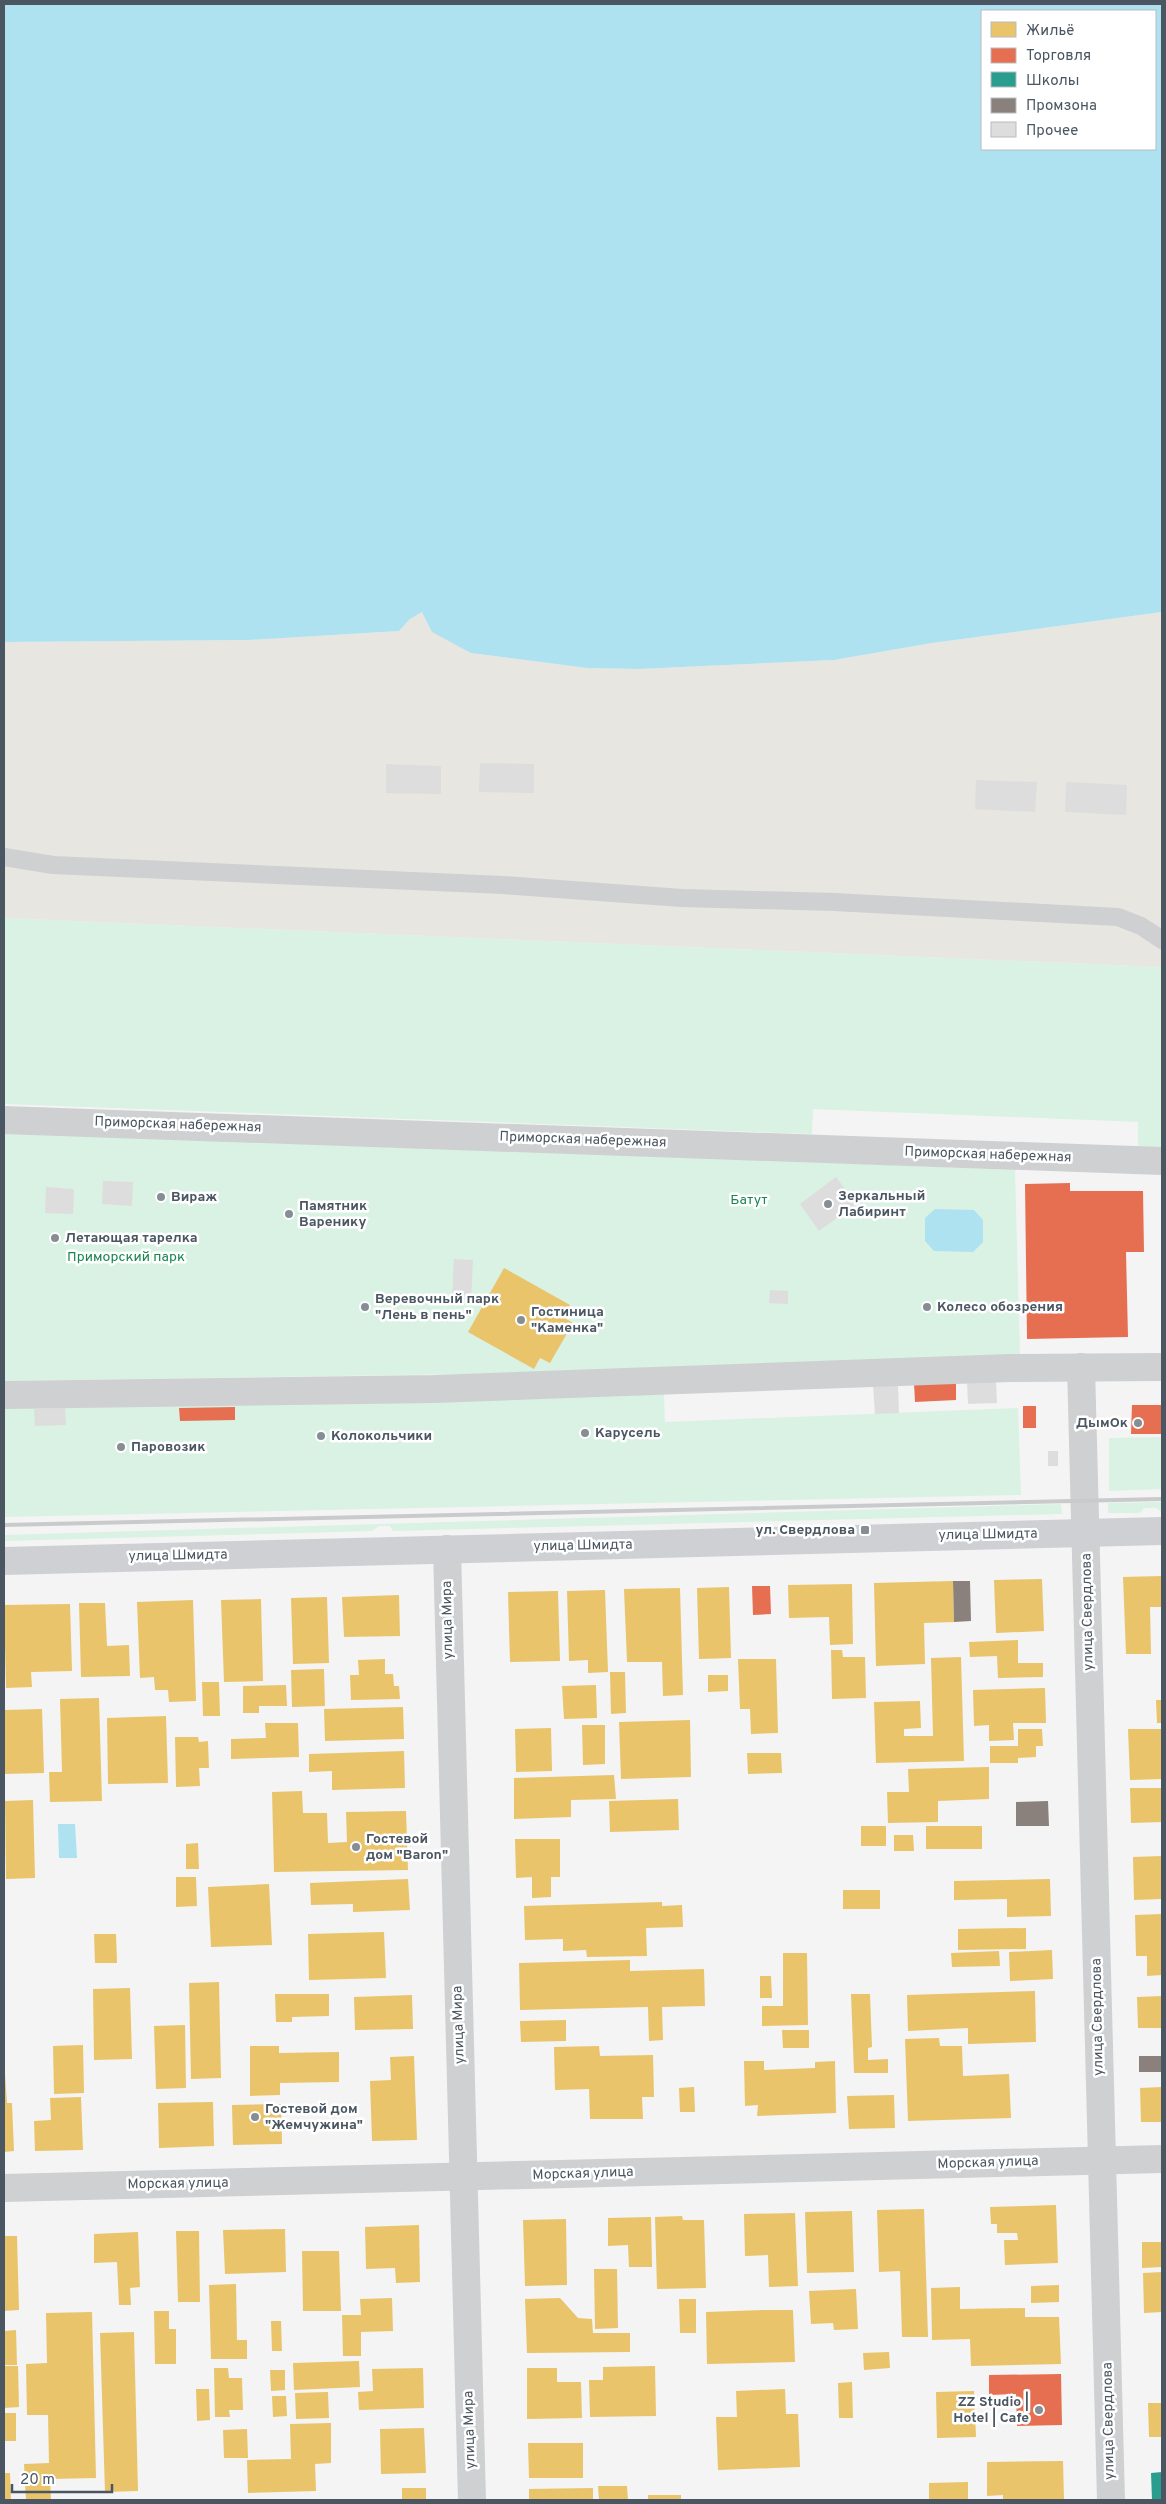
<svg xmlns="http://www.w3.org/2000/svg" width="1166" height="2504" viewBox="0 0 1166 2504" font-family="Overpass,sans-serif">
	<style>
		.green { fill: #d9f2e3 }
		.sand { fill: #e7e6e1 }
		.water { fill: #aee2f0; fill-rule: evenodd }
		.homes { fill: #e9c46a }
		.shops { fill: #e76f51 }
		.schools { fill: #2a9d8f }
		.industry { fill: #8a817c }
		.building { fill: #ddddde }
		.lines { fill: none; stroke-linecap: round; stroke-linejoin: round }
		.lane { stroke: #ced0d2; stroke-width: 18 }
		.street { stroke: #ced0d2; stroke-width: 28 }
		.secondary { stroke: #ced0d4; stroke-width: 28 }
		.rail { stroke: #c9cacc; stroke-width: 4 }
		.poi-dot { fill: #868d94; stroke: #fff; stroke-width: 2 }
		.labels { text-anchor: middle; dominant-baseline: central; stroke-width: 5; stroke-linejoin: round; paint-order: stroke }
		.street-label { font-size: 14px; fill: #4a5661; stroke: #fff }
		.poi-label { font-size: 14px; font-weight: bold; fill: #4a5661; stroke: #fff; text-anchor: start }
		.park-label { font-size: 14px; fill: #17864f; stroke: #fff }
	</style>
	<rect width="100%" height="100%" fill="#f4f4f4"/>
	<g class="green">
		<path d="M4 918 1162 967V1148H1138V1122L813 1109 812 1134 4 1104Z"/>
		<path d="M4 1130 1015 1170 1020 1355 591 1372 4 1381Z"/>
		<path d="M664 1394 665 1422 1018 1408 1021 1495 4 1517V1407Z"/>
		<path d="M1162 1437V1489L1109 1491V1438Z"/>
		<path d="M1162 1502V1512L1156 1508H1144L1140 1513H1108V1503Z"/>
		<path d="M1061 1504 1062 1514 393 1531 390 1526H379L372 1531 4 1541V1535Z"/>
	</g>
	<path class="sand" d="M422 612 471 653 587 668 639 669 834 660 932 643 1162 612V967L4 918V642L248 640 399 631 410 619Z"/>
	<g class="water">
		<path d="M4 4H1162V612L932 643 834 660 639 669 587 668 471 653 432 632 422 612 410 619 399 631 248 640 4 642ZM982 11H1155V149H982Z"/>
		<path d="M935 1209 974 1210 983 1220V1242L973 1252 934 1251 925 1241V1218Z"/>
		<path d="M58 1824H75L77 1858H59Z"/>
	</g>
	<g class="homes">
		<path d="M504 1268 570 1305 563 1317 573 1323 550 1363 540 1358 534 1369 468 1332Z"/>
		<path d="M1162 1576V1607H1150L1151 1654H1126L1123 1577Z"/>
		<path d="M1042 1579 1044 1631 996 1633 994 1580Z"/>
		<path d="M953 1581 954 1622 924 1623 925 1664 876 1666 874 1583Z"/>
		<path d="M852 1584 853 1644 830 1645 829 1617 789 1618 788 1585Z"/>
		<path d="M729 1587 731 1658 699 1659 697 1588Z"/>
		<path d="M680 1588 683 1695 663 1696 662 1662H627L624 1589Z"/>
		<path d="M605 1590 608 1672 588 1673V1660L569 1661 567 1591Z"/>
		<path d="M558 1591 560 1661 510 1662 508 1592Z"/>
		<path d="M399 1595 400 1636 344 1637 342 1597Z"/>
		<path d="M327 1597 329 1663 293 1664 291 1598Z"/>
		<path d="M261 1599 263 1681 224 1682 221 1600Z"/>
		<path d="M193 1600 196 1701 169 1702 168 1690H155L154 1677 140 1678 137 1602Z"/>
		<path d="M79 1603H105L107 1646 129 1645 130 1676 81 1677Z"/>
		<path d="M70 1604 72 1671 31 1672 32 1687 6 1688 4 1605Z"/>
		<path d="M1018 1640V1663H1043V1677L998 1678 997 1656 970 1657 969 1642Z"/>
		<path d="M831 1650H842L843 1657H865L866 1698 832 1699Z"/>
		<path d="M961 1657 964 1761 876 1763 874 1702 920 1701 921 1728 904 1729V1736H933L931 1658Z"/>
		<path d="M385 1659V1674H393L394 1686H399L400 1699 351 1700 350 1675H359L358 1660Z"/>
		<path d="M738 1659H776L778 1733 751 1734 750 1709H740Z"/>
		<path d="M324 1669 325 1706 292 1707 291 1670Z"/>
		<path d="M610 1672H625L626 1713 611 1714Z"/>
		<path d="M708 1675H728V1691L708 1692Z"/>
		<path d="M202 1682H219L220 1716H203Z"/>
		<path d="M286 1685 287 1706H259V1713H243V1686Z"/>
		<path d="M596 1685 597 1718 564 1719 562 1686Z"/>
		<path d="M1045 1688 1046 1723H1013L1014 1740 989 1741V1725L974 1726 973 1690Z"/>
		<path d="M99 1698 102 1801 50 1802 49 1772H62L60 1699Z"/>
		<path d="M1156 1700H1162V1723H1157Z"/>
		<path d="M403 1707 404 1739 325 1741 324 1709Z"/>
		<path d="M42 1709 44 1773 4 1774V1710Z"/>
		<path d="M166 1716 168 1783 108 1784 107 1718Z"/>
		<path d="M690 1720 691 1777 621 1779 619 1722Z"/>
		<path d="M265 1723H298L299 1757 231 1759V1739L266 1738Z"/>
		<path d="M582 1725H605V1764L583 1765Z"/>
		<path d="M551 1728 552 1771 516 1772 515 1729Z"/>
		<path d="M1018 1729H1042L1043 1746H1036V1757L1018 1758V1763H990V1746H1018Z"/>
		<path d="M1128 1729H1162V1779L1130 1780Z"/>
		<path d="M175 1737H198L199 1742 208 1741 209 1768H199L200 1786 176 1787Z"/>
		<path d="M404 1751 405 1788 332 1790V1771L309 1772V1754Z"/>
		<path d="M747 1753H781L782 1773 748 1774Z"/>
		<path d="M989 1767V1799L938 1801V1822L888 1823 887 1792H909L908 1769Z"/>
		<path d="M614 1775 616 1799 571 1800V1817L514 1819V1778Z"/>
		<path d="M1130 1788H1162V1822L1131 1823Z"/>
		<path d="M302 1791 303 1813H327L328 1843 347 1842 346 1812 406 1811 408 1870 274 1872 272 1792Z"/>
		<path d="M678 1799 679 1830 610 1832 609 1801Z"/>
		<path d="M33 1800 35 1878 6 1879 5 1801Z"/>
		<rect x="861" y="1826" width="25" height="20"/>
		<rect x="926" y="1826" width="56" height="23"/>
		<path d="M894 1835H913L914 1851H894Z"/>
		<path d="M515 1839H560V1877H551V1897L532 1898V1877L516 1878Z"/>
		<path d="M198 1843 199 1869H186V1844Z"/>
		<path d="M1162 1856V1899L1134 1900 1133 1857Z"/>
		<path d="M176 1877H196L197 1906 176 1907Z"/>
		<path d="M408 1879 410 1910 353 1912V1904L311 1905 310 1883Z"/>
		<path d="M1050 1879 1051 1916 1007 1917V1899L954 1900V1881Z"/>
		<path d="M269 1884 272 1945 211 1947 208 1887Z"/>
		<rect x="843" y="1890" width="37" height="19"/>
		<path d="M662 1902V1906L682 1905 683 1927 646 1928 647 1956 587 1957 586 1950 563 1951V1939L525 1940 524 1906Z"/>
		<path d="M1162 1914V1975L1147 1976V1956H1136L1135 1915Z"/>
		<path d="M1026 1928V1949L958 1950V1929Z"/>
		<path d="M384 1932 386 1978 309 1980 308 1934Z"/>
		<path d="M94 1934H116L117 1963H95Z"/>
		<path d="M1052 1950 1053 1979 1010 1981 1009 1952Z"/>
		<path d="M999 1951 1000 1966 952 1967 951 1953Z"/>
		<path d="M783 1953H807L808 2025 762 2026V2006H783Z"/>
		<path d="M630 1960V1971L704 1969 705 2006 662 2007 663 2040 649 2041 648 2007 520 2010 519 1963Z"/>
		<path d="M760 1976H771L772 1998H760Z"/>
		<path d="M219 1982 221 2078 191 2079 189 1983Z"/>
		<path d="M130 1988 132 2059 94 2060 93 1989Z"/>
		<path d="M1035 1991 1036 2042 968 2044V2028L908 2031 907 1995Z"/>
		<path d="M275 1994H329V2016L292 2017V2022H276Z"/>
		<path d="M851 1994H870L872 2047 868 2048V2060L888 2059V2073H854Z"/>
		<path d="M412 1995 413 2029 355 2030 354 1997Z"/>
		<path d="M1162 1996V2028H1138L1137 1997Z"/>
		<path d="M566 2020V2041L521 2042 520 2021Z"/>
		<path d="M185 2025 186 2088 156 2089 154 2026Z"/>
		<path d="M782 2030H809V2048H783Z"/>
		<path d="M939 2038 940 2046H962L963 2076 1009 2074 1011 2118 908 2121 905 2039Z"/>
		<path d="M83 2045 84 2093 54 2094 53 2046Z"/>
		<path d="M250 2046H279V2053L339 2052V2082L280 2083V2095L250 2096Z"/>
		<path d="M599 2046 600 2056 653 2055 654 2097H642L643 2119H590L589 2089 555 2090 554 2047Z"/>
		<path d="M414 2056 417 2140 372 2141 370 2081 391 2080 390 2057Z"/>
		<path d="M4 2060 7 2103H12L14 2151 4 2152Z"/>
		<path d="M744 2061H764V2070L815 2068V2062L835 2061 836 2113 757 2116 758 2105 745 2106Z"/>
		<path d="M694 2087 695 2112H680L679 2088Z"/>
		<path d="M1162 2087V2122H1141L1140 2088Z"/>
		<path d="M894 2095 895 2128 849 2129 847 2096Z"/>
		<path d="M81 2097 83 2150 35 2151 34 2121 51 2120 50 2098Z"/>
		<path d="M213 2102 214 2146 159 2148 158 2103Z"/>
		<path d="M281 2104 282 2144 233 2145 232 2105Z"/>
		<path d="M1056 2205 1058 2263 1005 2265 1004 2240H1018L1017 2233H997V2224H991L990 2207Z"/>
		<path d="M924 2209 928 2337H902L900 2271 879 2272 877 2210Z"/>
		<path d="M852 2211 854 2272 807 2273 805 2212Z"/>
		<path d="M795 2213 798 2286 769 2287 768 2255 745 2256 744 2214Z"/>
		<path d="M682 2216 683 2220H704L706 2288 657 2289 655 2217Z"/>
		<path d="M651 2217 652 2267H629L628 2245 608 2246V2218Z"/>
		<path d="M566 2219 567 2285 525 2286 523 2220Z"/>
		<path d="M419 2225 420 2282 396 2283 395 2268 366 2269 365 2227Z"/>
		<path d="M285 2229 286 2272 225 2274 223 2230Z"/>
		<path d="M176 2231H199L200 2302H178Z"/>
		<path d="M138 2232 140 2287 130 2288 131 2305H119L117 2262 94 2263V2234Z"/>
		<path d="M4 2236H17L19 2310 4 2311Z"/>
		<path d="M1142 2242H1162V2267L1142 2268Z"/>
		<path d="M302 2251H339L341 2311H303Z"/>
		<path d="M594 2269H617L618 2328 595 2329Z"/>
		<path d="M1162 2272V2312L1144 2313 1143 2273Z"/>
		<path d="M236 2284 237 2340H247V2359H211L209 2285Z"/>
		<path d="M1059 2285V2302L1031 2303V2286Z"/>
		<path d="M960 2287V2309L1025 2308V2317H1059L1061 2364 971 2366 970 2339 932 2340 931 2288Z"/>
		<path d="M856 2289 858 2329 834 2330 833 2323 811 2324 809 2291Z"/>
		<path d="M392 2298 393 2331 361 2332V2356H343L342 2315H361L360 2299Z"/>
		<path d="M560 2298 578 2318 592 2319 593 2333H630V2352L527 2353 525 2299Z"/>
		<path d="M679 2299H696V2333H680Z"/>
		<path d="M763 2310H793L795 2362 707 2364 706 2312Z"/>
		<path d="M154 2311H169V2329H176V2364H155Z"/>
		<path d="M92 2312 96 2478 50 2479 51 2500H26L24 2464 49 2463 48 2415H27L26 2364 47 2363 46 2313Z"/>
		<path d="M271 2321H281L282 2351H272Z"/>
		<path d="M16 2330 17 2365H4V2331Z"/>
		<path d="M134 2332 138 2491 105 2492 100 2333Z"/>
		<path d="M889 2352 890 2368 864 2370 863 2353Z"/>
		<path d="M359 2361 360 2387 294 2390 293 2363Z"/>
		<path d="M4 2366H18L19 2407 4 2408Z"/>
		<path d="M655 2366 656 2416 590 2417 589 2380H603V2367Z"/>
		<path d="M214 2368H228L229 2378H242L243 2410H229L230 2417H215Z"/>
		<path d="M423 2368 424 2408 359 2410 358 2392 373 2391 372 2369Z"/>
		<path d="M527 2368H557V2382H581L582 2418 527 2419Z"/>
		<path d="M270 2370H285V2390L271 2391Z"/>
		<path d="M852 2382 853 2418H839L838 2383Z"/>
		<path d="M196 2389H209L210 2420 197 2421Z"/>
		<path d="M785 2389 786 2414H798L800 2467 718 2470 716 2417H737L736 2391Z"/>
		<path d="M974 2391 976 2437 937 2438 936 2392Z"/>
		<path d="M328 2392 329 2418 296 2419 295 2393Z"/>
		<path d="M272 2396H286L287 2416 273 2417Z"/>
		<path d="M1148 2403H1162V2437H1149Z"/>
		<rect x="4" y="2413" width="12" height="28"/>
		<path d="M331 2423V2463L315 2464 316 2491 248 2493 247 2460 291 2459 290 2424Z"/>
		<path d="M424 2428 426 2473 381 2474 380 2429Z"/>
		<path d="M247 2429 248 2458H224L223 2430Z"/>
		<path d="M528 2443H583V2478H529Z"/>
		<path d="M1063 2461 1064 2500H1003V2495L987 2496V2462Z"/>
		<path d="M4 2473H10L11 2500H4Z"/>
		<path d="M968 2482V2500H929V2483Z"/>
		<path d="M598 2486H627L628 2500H599Z"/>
		<rect x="402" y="2488" width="24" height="12"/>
		<path d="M593 2488V2500H529V2489Z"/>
		<rect x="648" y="2495" width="33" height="5"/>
	</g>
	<g class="shops">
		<path d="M1070 1183V1191H1143L1144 1252H1126L1128 1337 1027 1339 1025 1184Z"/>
		<path d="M956 1382V1400L915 1402 914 1383Z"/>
		<path d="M1132 1405H1162V1434H1131Z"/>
		<rect x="1023" y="1406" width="13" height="22"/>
		<path d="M235 1407V1420L180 1421 179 1408Z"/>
		<path d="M752 1586H770L771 1614 753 1615Z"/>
		<path d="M1061 2374 1062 2425 1017 2426 1016 2394 989 2395V2375Z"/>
	</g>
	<path class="schools" d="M1162 2472V2500H1152L1151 2473Z"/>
	<g class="industry">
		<path d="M953 1581H970L971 1621 954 1622Z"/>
		<path d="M1048 1801 1049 1826H1016V1802Z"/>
		<rect x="1139" y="2056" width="23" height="16"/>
	</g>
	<g class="building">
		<path d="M480 763 534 764V793L479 792Z"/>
		<path d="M386 764 441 766V794L386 793Z"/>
		<path d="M976 780 1037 782 1035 812 975 809Z"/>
		<path d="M1066 782 1127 785 1126 815 1065 812Z"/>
		<path d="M836 1177 856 1204 819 1231 800 1204Z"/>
		<path d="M103 1181 133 1182 132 1206 102 1204Z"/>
		<path d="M46 1187 74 1189 73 1214 45 1213Z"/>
		<path d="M454 1259 473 1260 471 1300 452 1299Z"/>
		<path d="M770 1290 788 1291V1304L769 1303Z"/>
		<path d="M996 1380 997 1403 968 1404 967 1381Z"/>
		<path d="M898 1384 899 1413 875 1414 873 1385Z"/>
		<path d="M65 1408 66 1425 35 1426 34 1409Z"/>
		<rect x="1048" y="1451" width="10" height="15"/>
	</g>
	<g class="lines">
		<path class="lane" d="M4 857 53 865 503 885 682 898 834 902 1118 917 1141 926 1162 940"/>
		<g class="street">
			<path d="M4 1120 1162 1161"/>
			<path d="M1081 1367 1111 2500"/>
			<path d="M4 1395 434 1389 1010 1368 1162 1367"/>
			<path d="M447 1549 472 2500"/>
			<path d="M4 2188 1162 2159"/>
		</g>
		<path class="secondary" d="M4 1561 1162 1531"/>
		<path class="rail" d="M4 1525 1162 1499"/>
	</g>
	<g class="poi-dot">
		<circle cx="161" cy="1197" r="5"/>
		<circle cx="828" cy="1204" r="5"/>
		<circle cx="289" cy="1214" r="5"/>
		<circle cx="55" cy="1238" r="5"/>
		<circle cx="365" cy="1307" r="5"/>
		<circle cx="927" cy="1307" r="5"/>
		<circle cx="521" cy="1320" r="5"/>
		<circle cx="1138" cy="1423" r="5"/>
		<circle cx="585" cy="1433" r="5"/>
		<circle cx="321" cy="1436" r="5"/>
		<circle cx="121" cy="1447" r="5"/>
		<rect x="860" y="1525" width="10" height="10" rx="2.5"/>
		<circle cx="356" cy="1847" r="5"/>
		<circle cx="255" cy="2117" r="5"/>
		<circle cx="1039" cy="2410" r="5"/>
	</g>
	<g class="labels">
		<g class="street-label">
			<text transform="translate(178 1125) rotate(2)">Приморская набережная</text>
			<text transform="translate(583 1140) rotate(2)">Приморская набережная</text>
			<text transform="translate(988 1155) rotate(2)">Приморская набережная</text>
			<text transform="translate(988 1535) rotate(-1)">улица Шмидта</text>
			<text transform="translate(583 1546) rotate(-1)">улица Шмидта</text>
			<text transform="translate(178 1556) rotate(-1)">улица Шмидта</text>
			<text transform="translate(1088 1612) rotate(-91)">улица Свердлова</text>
			<text transform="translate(448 1620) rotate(-91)">улица Мира</text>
			<text transform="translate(1098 2017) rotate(-91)">улица Свердлова</text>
			<text transform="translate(459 2025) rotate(-92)">улица Мира</text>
			<text transform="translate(988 2163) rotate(-2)">Морская улица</text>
			<text transform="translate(583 2174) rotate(-2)">Морская улица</text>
			<text transform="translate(178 2184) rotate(-1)">Морская улица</text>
			<text transform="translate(1109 2421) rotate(-91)">улица Свердлова</text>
			<text transform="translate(470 2430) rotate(-92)">улица Мира</text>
		</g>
		<g class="poi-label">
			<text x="838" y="1196">Зеркальный<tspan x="838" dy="16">Лабиринт</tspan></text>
			<text x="171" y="1197">Вираж</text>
			<text x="299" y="1206">Памятник<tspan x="299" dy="16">Варенику</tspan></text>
			<text x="65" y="1238">Летающая тарелка</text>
			<text x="375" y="1299">Веревочный парк<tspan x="375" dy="16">"Лень в пень"</tspan></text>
			<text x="937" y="1307">Колесо обозрения</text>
			<text x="531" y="1312">Гостиница<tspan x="531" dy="16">"Каменка"</tspan></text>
			<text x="1128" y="1423" text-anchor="end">ДымОк</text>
			<text x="595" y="1433">Карусель</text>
			<text x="331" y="1436">Колокольчики</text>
			<text x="131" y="1447">Паровозик</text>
			<text x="855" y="1530" text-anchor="end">ул. Свердлова</text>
			<text x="366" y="1839">Гостевой<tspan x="366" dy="16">дом "Baron"</tspan></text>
			<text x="265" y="2109">Гостевой дом<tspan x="265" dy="16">"Жемчужина"</tspan></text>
			<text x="1029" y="2402" text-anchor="end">ZZ Studio |<tspan x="1029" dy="16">Hotel | Cafe</tspan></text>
		</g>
		<g class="park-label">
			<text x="749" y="1200">Батут</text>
			<text x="126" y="1257">Приморский парк</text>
		</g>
	</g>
	<rect width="1166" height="2504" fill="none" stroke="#4a5661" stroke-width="10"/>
	<rect x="981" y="10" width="175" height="140" fill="#ffffff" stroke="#b7bbc0"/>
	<rect x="991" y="22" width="25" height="15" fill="#e9c46a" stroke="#b7bbc0"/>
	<text x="1026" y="35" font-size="15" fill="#4a5661">Жильё</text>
	<rect x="991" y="48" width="25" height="15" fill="#e76f51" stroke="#b7bbc0"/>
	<text x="1026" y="60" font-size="15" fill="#4a5661">Торговля</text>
	<rect x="991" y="72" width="25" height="15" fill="#2a9d8f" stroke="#b7bbc0"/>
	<text x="1026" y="85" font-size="15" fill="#4a5661">Школы</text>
	<rect x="991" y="98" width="25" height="15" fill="#8a817c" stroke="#b7bbc0"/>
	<text x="1026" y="110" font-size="15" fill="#4a5661">Промзона</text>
	<rect x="991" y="122" width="25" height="15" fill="#ddddde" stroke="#b7bbc0"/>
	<text x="1026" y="135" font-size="15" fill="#4a5661">Прочее</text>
	<path d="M12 2484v8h100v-8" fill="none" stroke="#4a5661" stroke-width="2.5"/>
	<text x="20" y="2484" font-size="15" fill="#4a5661" stroke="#ffffff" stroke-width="4" paint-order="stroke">20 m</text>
</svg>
